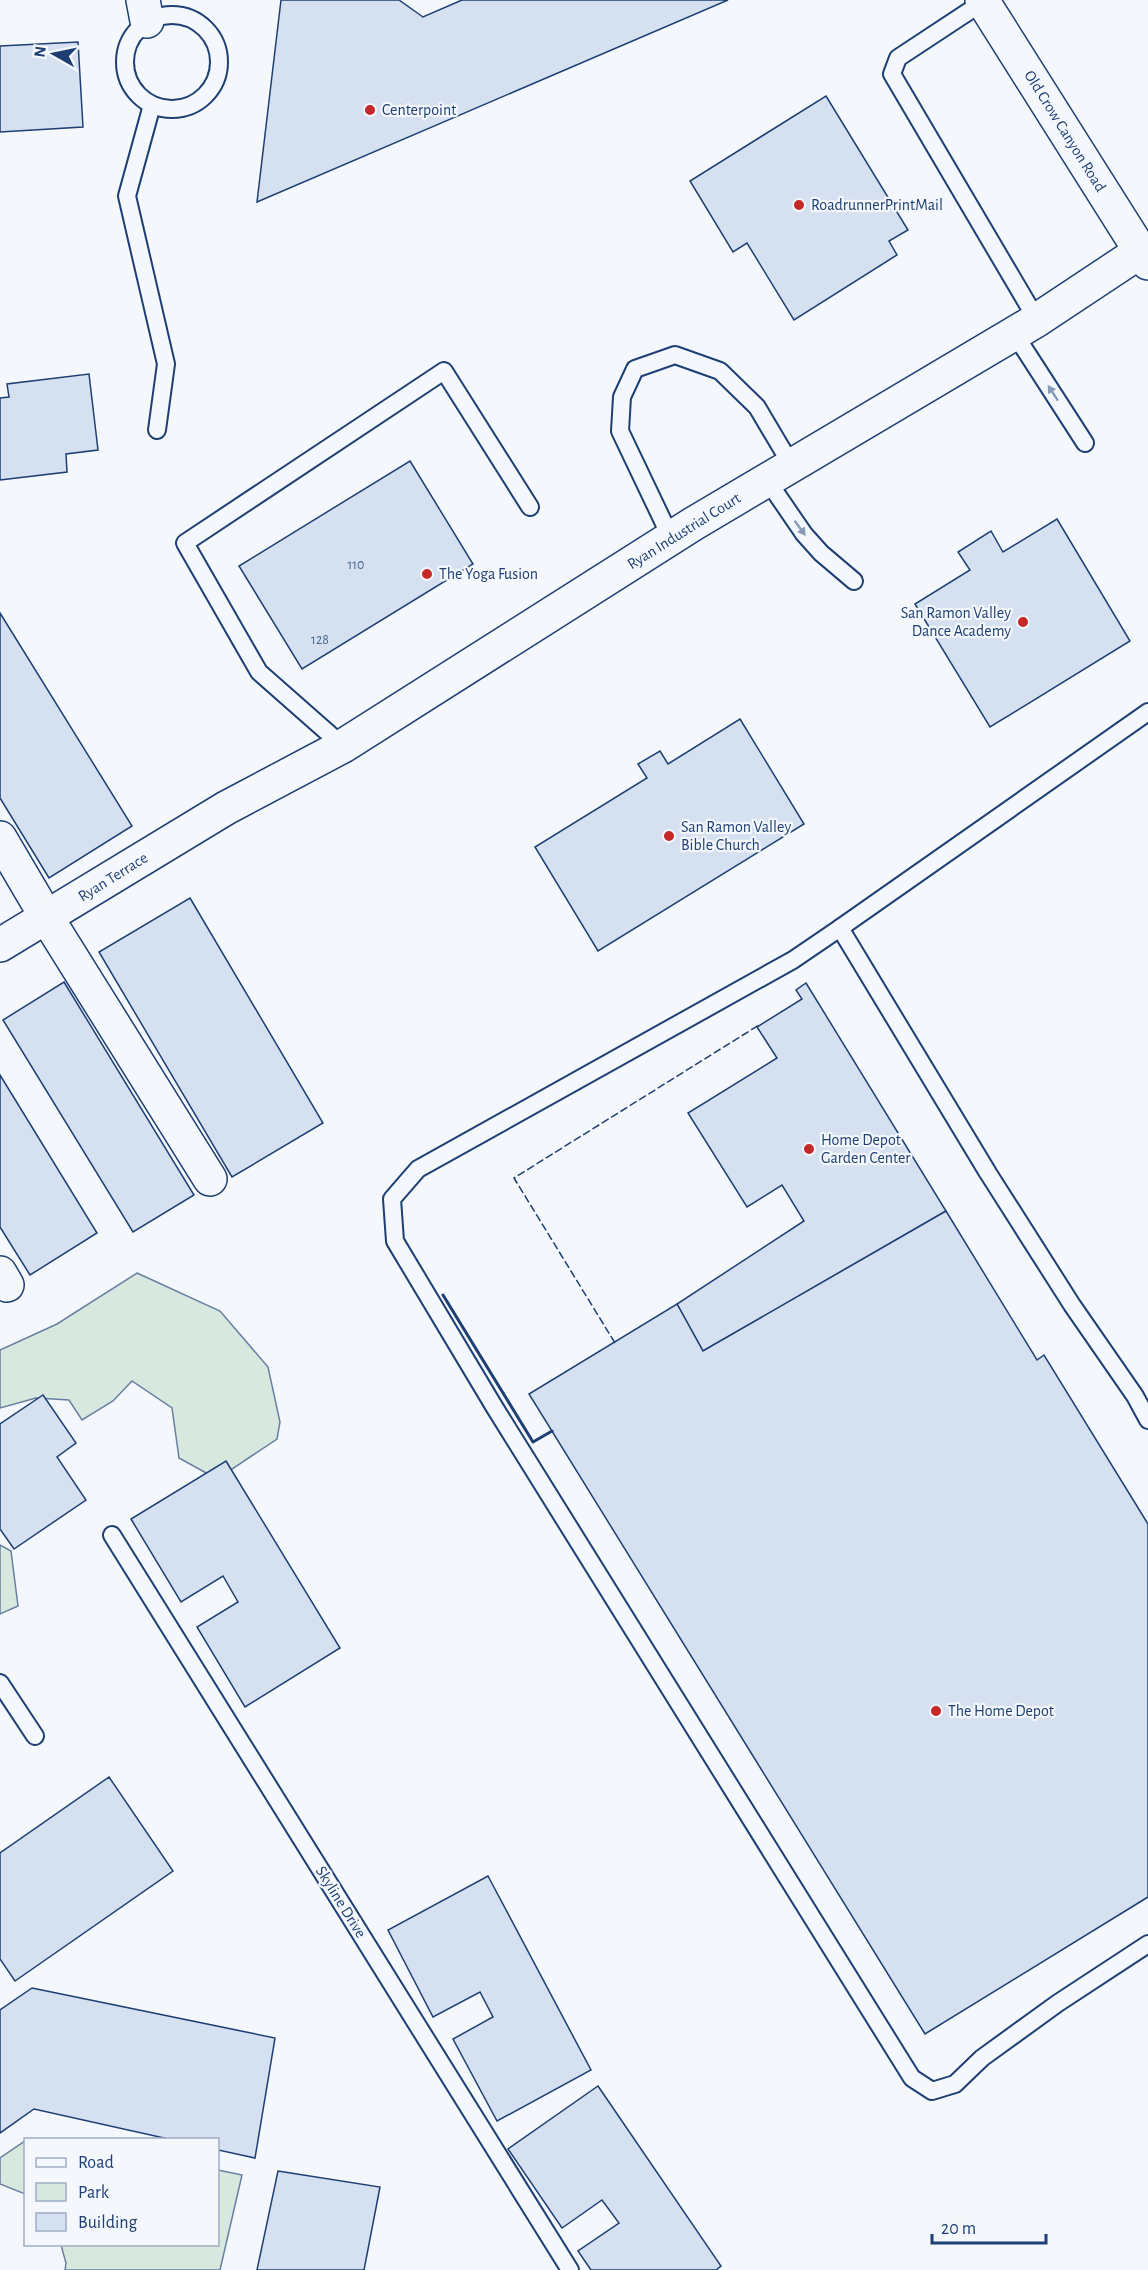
<svg xmlns="http://www.w3.org/2000/svg" width="1148" height="2270" viewBox="0 0 1148 2270" font-family="'Alegreya Sans',sans-serif">
	<style>
		.green { fill: #d7e8df; stroke: #687fa3; stroke-width: 1.5 }
		.building { fill: #d5e0f0; stroke: #1d3f73; stroke-width: 1.5 }
		.lines { fill: none; stroke-linecap: round; stroke-linejoin: round }
		.lane-casing { stroke: #1d3f73; stroke-width: 20 }
		.street-casing { stroke: #1d3f73; stroke-width: 36 }
		.lane { stroke: #f4f7fb; stroke-width: 16 }
		.street { stroke: #f4f7fb; stroke-width: 33 }
		.fence { stroke: #1d3f73; stroke-width: 1.5; stroke-dasharray: 8 3; stroke-linecap: butt }
		.wall { stroke: #1d3f73; stroke-width: 3 }
		.oneway { fill: #889bb7 }
		.poi-dot { fill: #c62828; stroke: #f4f7fb; stroke-width: 2 }
		.labels { text-anchor: middle; dominant-baseline: central; stroke-width: 4.5; stroke-linejoin: round; paint-order: stroke }
		.number-label { font-size: 14px; fill: #4b6792 }
		.poi-label { font-size: 16px; fill: #1d3f73; stroke: #f4f7fb; text-anchor: start }
		.street-label { font-size: 16px; fill: #1d3f73; stroke: #f4f7fb }
	</style>
	<rect width="100%" height="100%" fill="#f4f7fb"/>
	<g class="green">
		<path d="M137 1273 220 1311 268 1367 280 1422 277 1439 217 1479 179 1458 172 1408 132 1381 113 1401 82 1420 69 1400 36 1398 0 1408V1350L57 1324Z"/>
		<path d="M0 1545 11 1551 18 1606 0 1614Z"/>
		<path d="M25 2141V2194L0 2184V2158Z"/>
		<path d="M218 2170 242 2175 220 2270H65L66 2263 61 2245 218 2244Z"/>
	</g>
	<g class="building">
		<path d="M281 0H399L423 17 462 0H728L257 202Z"/>
		<path d="M78 42 83 127 0 132V46Z"/>
		<path d="M826 96 908 230 889 241 897 255 794 320 747 243 733 252 690 181Z"/>
		<path d="M89 374 98 450 66 454 67 472 0 480V398L9 397 7 384Z"/>
		<path d="M410 461 473 564 302 669 239 566Z"/>
		<path d="M1057 519 1130 641 990 727 915 604 970 570 958 552 991 531 1003 552Z"/>
		<path d="M0 613 132 826 49 878 0 798Z"/>
		<path d="M740 719 804 824 598 951 535 847 647 778 638 764 660 751 668 764Z"/>
		<path d="M190 898 323 1123 232 1177 99 952Z"/>
		<path d="M64 982 194 1195 133 1232 3 1020Z"/>
		<path d="M806 983 946 1211 703 1351 677 1304 804 1221 782 1185 747 1207 688 1113 777 1058 757 1027 802 999 796 990Z"/>
		<path d="M0 1075 97 1233 30 1275 0 1227Z"/>
		<path d="M946 1211 1037 1360 1044 1355 1148 1524V1897L925 2034 529 1394 677 1304 703 1351Z"/>
		<path d="M43 1395 76 1443 57 1457 86 1500 14 1549 0 1529V1424Z"/>
		<path d="M226 1461 340 1648 245 1707 197 1627 238 1602 223 1576 181 1602 131 1519Z"/>
		<path d="M109 1777 173 1871 15 1981 0 1959V1853Z"/>
		<path d="M488 1876 591 2070 497 2121 453 2039 493 2017 480 1992 433 2017 388 1930Z"/>
		<path d="M32 1988 275 2038 255 2158 218 2150V2140H173L34 2109 0 2133V2010Z"/>
		<path d="M598 2086 721 2266 716 2270H591L578 2251 619 2223 602 2200 562 2228 508 2149Z"/>
		<path d="M278 2171 380 2187 364 2270H257Z"/>
	</g>
	<g class="lines">
		<g class="lane-casing">
			<g id="lane">
				<path d="M983 2 898 58 892 74 1037 320"/>
				<circle cx="172" cy="62" r="47"/>
				<path d="M152 105 127 196 166 364 157 430"/>
				<path d="M1014 333 1085 443"/>
				<path d="M767 480 804 534 821 553 854 581"/>
				<path d="M671 538 620 431 622 397 635 369 675 355 720 371 757 407 792 466"/>
				<path d="M1148 712 840 928 988 1173 1072 1305 1135 1396 1148 1420"/>
				<path d="M343 746 259 672 185 543 444 371 530 507"/>
				<path d="M840 928 793 960 418 1169 392 1199 395 1241 495 1408 912 2078 932 2091 955 2084 982 2058 1058 2003 1148 1944"/>
				<path d="M112 1535 570 2270"/>
				<path d="M0 1683 35 1736"/>
			</g>
		</g>
		<g class="street-casing">
			<g id="street">
				<path d="M143 0 147 21"/>
				<path d="M982 0 1148 263"/>
				<path d="M0 838 47 918 210 1179"/>
				<path d="M0 945 226 808 343 746 693 524 1037 320 1141 251"/>
				<path d="M0 1273 7 1285"/>
			</g>
		</g>
		<use href="#lane" class="lane"/>
		<use href="#street" class="street"/>
		<path class="fence" d="M615 1343 514 1178 759 1025"/>
		<path class="wall" d="M443 1295 533 1442 552 1431"/>
	</g>
	<defs><path id="oneway-solid" d="M-6-.8H1V-3.2L6.5 0L1 3.2V.8H-6Z" transform="scale(1.5)"/></defs>
	<g class="oneway">
		<use href="#oneway-solid" transform="translate(1053 393) rotate(-123)"/>
		<use href="#oneway-solid" transform="translate(800 528) rotate(54)"/>
	</g>
	<g class="poi-dot">
		<circle cx="370" cy="110" r="6"/>
		<circle cx="799" cy="205" r="6"/>
		<circle cx="427" cy="574" r="6"/>
		<circle cx="1023" cy="622" r="6"/>
		<circle cx="669" cy="836" r="6"/>
		<circle cx="809" cy="1149" r="6"/>
		<circle cx="936" cy="1711" r="6"/>
	</g>
	<g class="labels">
		<g class="number-label">
			<text x="356" y="565">110</text>
			<text x="320" y="640">128</text>
		</g>
		<g class="poi-label">
			<text x="382" y="110">Centerpoint</text>
			<text x="811" y="205">RoadrunnerPrintMail</text>
			<text x="439" y="574">The Yoga Fusion</text>
			<text x="1011" y="613" text-anchor="end">San Ramon Valley<tspan x="1011" dy="18">Dance Academy</tspan></text>
			<text x="681" y="827">San Ramon Valley<tspan x="681" dy="18">Bible Church</tspan></text>
			<text x="821" y="1140">Home Depot<tspan x="821" dy="18">Garden Center</tspan></text>
			<text x="948" y="1711">The Home Depot</text>
		</g>
		<g class="street-label">
			<text transform="translate(1065 131) rotate(58)">Old Crow Canyon Road</text>
			<text transform="translate(684 531) rotate(-32)">Ryan Industrial Court</text>
			<text transform="translate(113 877) rotate(-32)">Ryan Terrace</text>
			<text transform="translate(341 1902) rotate(58)">Skyline Drive</text>
		</g>
	</g>
	<rect x="24" y="2138" width="195" height="108" fill="#f4f7fb" stroke="#9eadc5" stroke-width="1.5"/>
	<rect x="36" y="2158" width="30" height="9" fill="#f4f7fb" stroke="#9eadc5" stroke-width="1.5"/>
	<text x="78" y="2168" font-size="18" fill="#1d3f73">Road</text>
	<rect x="36" y="2183" width="30" height="18" fill="#d7e8df" stroke="#9eadc5" stroke-width="1.5"/>
	<text x="78" y="2198" font-size="18" fill="#1d3f73">Park</text>
	<rect x="36" y="2213" width="30" height="18" fill="#d5e0f0" stroke="#9eadc5" stroke-width="1.5"/>
	<text x="78" y="2228" font-size="18" fill="#1d3f73">Building</text>
	<g transform="translate(54 54) rotate(279)" stroke="#f4f7fb" stroke-width="4.5" paint-order="stroke">
	<path d="M0-4.5L10 22L0 15L-10 22Z" fill="#1d3f73"/>
	<text y="-9" font-size="16" font-weight="bold" text-anchor="middle" fill="#1d3f73">N</text>
	</g>
	<path d="M932 2234v9h114v-9" fill="none" stroke="#1d3f73" stroke-width="3"/>
	<text x="941" y="2234" font-size="18" fill="#1d3f73" stroke="#f4f7fb" stroke-width="4.5" paint-order="stroke">20 m</text>
</svg>
